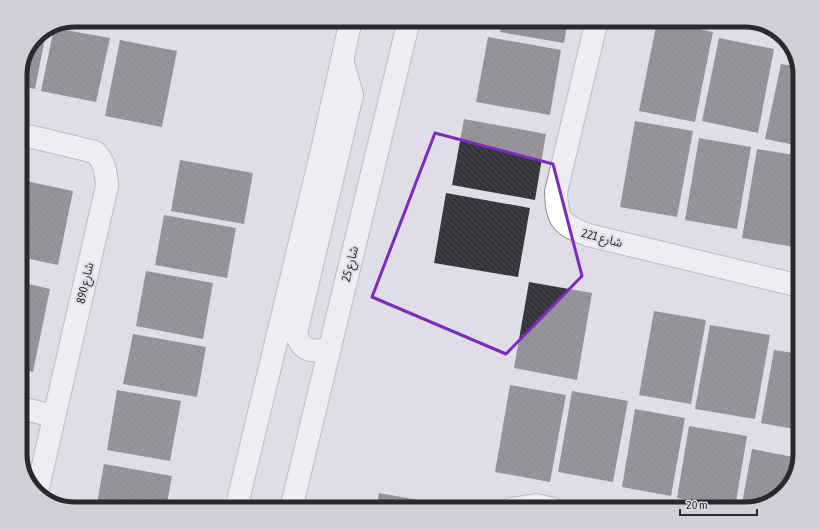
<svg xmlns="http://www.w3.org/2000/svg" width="820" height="529" viewBox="0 0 820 529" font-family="'Asap Condensed','Noto Sans Arabic',sans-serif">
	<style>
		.building { fill: url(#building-back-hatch) }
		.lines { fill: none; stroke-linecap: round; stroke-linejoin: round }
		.minor-casing { stroke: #909098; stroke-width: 24 }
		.tertiary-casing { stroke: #909098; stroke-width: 24 }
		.minor { stroke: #fff; stroke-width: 22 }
		.tertiary { stroke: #fff; stroke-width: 22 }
		.marked { fill: none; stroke: #7b2cbf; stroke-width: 3; stroke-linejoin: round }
		.labels { text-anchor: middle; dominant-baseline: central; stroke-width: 4; stroke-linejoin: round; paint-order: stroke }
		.street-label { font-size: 12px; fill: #2a292d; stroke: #dfdee8 }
		.rim { fill: none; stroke: #2a292d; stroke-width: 5 }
	</style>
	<defs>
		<pattern id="building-back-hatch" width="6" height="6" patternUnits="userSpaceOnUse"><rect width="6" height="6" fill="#36343b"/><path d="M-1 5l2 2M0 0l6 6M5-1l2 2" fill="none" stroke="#4b494f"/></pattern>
	</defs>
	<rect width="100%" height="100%" fill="#dfdee8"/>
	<g class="building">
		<path d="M95 20H120L119 26Z"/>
		<path d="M142 20H183L181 29Z"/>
		<path d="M503 20H568L564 43 500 32Z"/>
		<path d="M657 21 713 32 695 122 639 111Z"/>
		<path d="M54 28 110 38 96 102 41 91Z"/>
		<path d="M44 33H46L35 89 20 86V71L36 36Z"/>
		<path d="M488 37 561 50 550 115 476 102Z"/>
		<path d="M719 38 774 49 758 133 702 121Z"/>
		<path d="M120 40 177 51 162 127 105 116Z"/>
		<path d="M781 64 799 67 800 71V146L765 139Z"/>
		<path d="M464 119 546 134 535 200 452 185Z"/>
		<path d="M635 121 693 131 677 217 620 207Z"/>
		<path d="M699 138 751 147 737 229 685 220Z"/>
		<path d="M757 149 800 156V248L742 238Z"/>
		<path d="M180 160 253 173 244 224 171 211Z"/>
		<path d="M21 180 73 191 58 265 20 257Z"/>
		<path d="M446 193 530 208 518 277 434 263Z"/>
		<path d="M164 215 236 228 227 278 155 265Z"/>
		<path d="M146 271 213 283 203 339 136 326Z"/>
		<path d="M20 282 50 289 33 372 20 369Z"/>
		<path d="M529 282 592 293 577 380 514 368Z"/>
		<path d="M654 311 706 320 691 404 639 395Z"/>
		<path d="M710 325 770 335 755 419 695 409Z"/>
		<path d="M133 334 206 347 197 397 123 384Z"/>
		<path d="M774 350 800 354V430L761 423Z"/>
		<path d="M510 385 566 395 550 482 495 472Z"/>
		<path d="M117 390 181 401 170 461 107 450Z"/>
		<path d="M572 391 628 401 613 482 558 472Z"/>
		<path d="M635 409 685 418 671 496 622 487Z"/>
		<path d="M689 426 747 436 735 508 677 498Z"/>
		<path d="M752 449 799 458 791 485 773 502 741 509Z"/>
		<path d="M104 464 172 476 166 509H96Z"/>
		<path d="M379 493 446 505 445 509H376Z"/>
	</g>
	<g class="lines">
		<g class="minor-casing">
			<g id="minor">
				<path d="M597 20 556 192C557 221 562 225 588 235L800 286"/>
				<path d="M20 134 95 152C105 162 106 172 107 186L37 492"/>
				<path d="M20 408 54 416"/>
				<path d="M511 509 536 505 553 509"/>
			</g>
		</g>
		<g class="tertiary-casing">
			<g id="tertiary">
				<path d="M330 348C312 353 302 352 296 333L352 95 343 63"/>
				<path d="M236 509 322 150 351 20"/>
				<path d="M291 509 409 20"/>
			</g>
		</g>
		<use href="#minor" class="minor"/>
		<use href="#tertiary" class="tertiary"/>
	</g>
	<path d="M0 0H820V529H0ZM435 133 553 164 582 276 506 354 372 297Z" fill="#dfdee8" fill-opacity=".55" fill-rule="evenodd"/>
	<path class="marked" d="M435 133 553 164 582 276 506 354 372 297Z"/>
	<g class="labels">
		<g class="street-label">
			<text transform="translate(602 238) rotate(15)">شارع 221</text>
			<text transform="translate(350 264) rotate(-76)">شارع 25</text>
			<text transform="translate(85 283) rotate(-77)">شارع 890</text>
		</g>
	</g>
	<path d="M0 0H820V529H0ZM75 27H745A48 48 0 0 1 793 75V454A48 48 0 0 1 745 502H75A48 48 0 0 1 27 454V75A48 48 0 0 1 75 27Z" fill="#d1d0d9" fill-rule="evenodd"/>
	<path class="rim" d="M75 27H745A48 48 0 0 1 793 75V454A48 48 0 0 1 745 502H75A48 48 0 0 1 27 454V75A48 48 0 0 1 75 27Z"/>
	<path d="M680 509v6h77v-6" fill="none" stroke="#2a292d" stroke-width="2"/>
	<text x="686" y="509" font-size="12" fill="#2a292d" stroke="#dfdee8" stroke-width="3" paint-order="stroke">20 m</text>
</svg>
